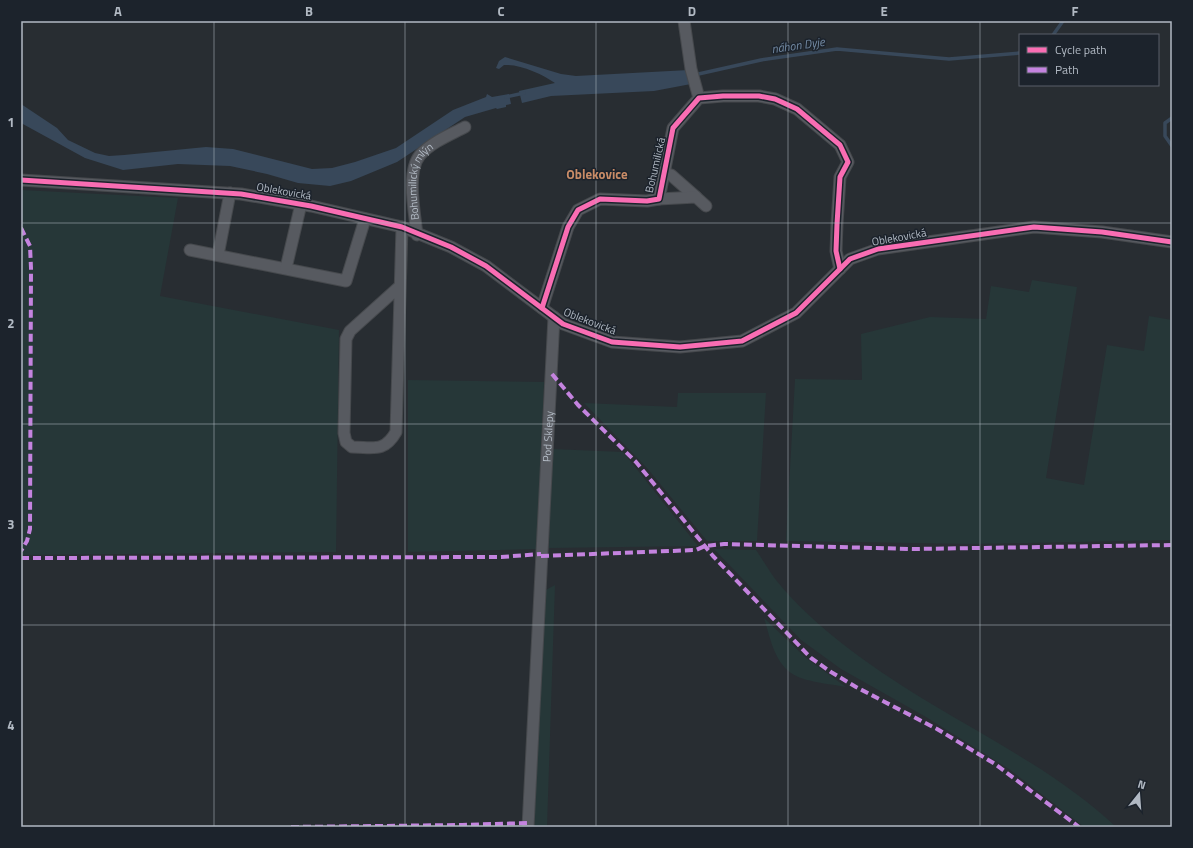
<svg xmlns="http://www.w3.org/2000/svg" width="1193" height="848" viewBox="0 0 1193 848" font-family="'Titillium Web',sans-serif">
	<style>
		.green { fill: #263738 }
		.water { fill: #38485a }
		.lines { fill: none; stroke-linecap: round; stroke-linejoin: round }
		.stream { stroke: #38485a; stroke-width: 3.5 }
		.minor-casing { stroke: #46494d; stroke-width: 13 }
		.minor { stroke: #575a60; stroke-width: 11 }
		.quiet { stroke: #c483df; stroke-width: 4; stroke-dasharray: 8 4; stroke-linecap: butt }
		.cycleway-casing { stroke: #1c232c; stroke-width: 8 }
		.cycleway { stroke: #f96db3; stroke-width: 5 }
		.grid { fill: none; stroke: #b1b9c3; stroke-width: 1; stroke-opacity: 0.55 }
		.labels { text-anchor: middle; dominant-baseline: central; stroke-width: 3; stroke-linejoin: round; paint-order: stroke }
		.street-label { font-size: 11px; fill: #b1b9c3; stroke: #1c232c }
		.water-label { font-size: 12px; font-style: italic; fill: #748ba4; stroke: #1c232c }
		.quarter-label { font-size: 13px; font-weight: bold; fill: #c98c67; stroke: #1c232c }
		.neatline { fill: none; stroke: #b1b9c3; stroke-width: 1.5 }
		.grid-label { font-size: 13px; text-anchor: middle; font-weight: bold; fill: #b1b9c3 }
	</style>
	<rect width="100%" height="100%" fill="#282d32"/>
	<g class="green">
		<path d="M21 190 178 198 160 296 339 330 336 552 21 555Z"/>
		<path d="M1032 280 1077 287 1046 478 1084 485 1107 345 1144 351 1149 316 1172 320V540L974 544 786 541 795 379 862 380 861 334 930 317 986 319 991 286 1029 292Z"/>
		<path d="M408 380 544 382 537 549 408 552Z"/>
		<path d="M678 393H766L757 541H707L647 468 584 403 677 407Z"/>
		<path d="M552 449 623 452 698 546 549 548Z"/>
		<path d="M714 549 756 550C763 560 769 571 776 580 817 631 880 673 935 706 997 743 1063 777 1116 827H1084L1009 769 926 717 841 669 801 640Z"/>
		<path d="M555 585 547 827H534L544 591Z"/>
		<path d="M764 618 806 658 846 687C831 684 803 682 791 673 774 661 770 637 764 618Z"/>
	</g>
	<g class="water">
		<path d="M505 57 561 74 576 76 689 70 691 84 654 91 551 96 522 103 519 91 555 83C542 74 520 64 504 65L499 69 496 68 499 61Z"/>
		<path d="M487 94 492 97 509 94 511 104 506 105V107L497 109 496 108 465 117 397 162 351 181 330 186 298 183 267 174 230 166 178 164 123 170 85 158 21 123V104L57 128 68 140 95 153 109 156 124 155 206 147 233 149 312 169 332 168 355 162 396 148 453 110 486 97Z"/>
	</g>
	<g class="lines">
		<g class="stream">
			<path d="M1053 35 1063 21"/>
			<path d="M694 75 761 60 837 49 949 59 1020 53"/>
			<path d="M506 97 524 93"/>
			<path d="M1172 118 1165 123V136L1172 146"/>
		</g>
		<g class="minor-casing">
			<g id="minor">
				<path d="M684 21 691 69 699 98"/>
				<path d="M664 174 671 175 696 197"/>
				<path d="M21 180 241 194 311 206 402 227 451 247 486 266 563 324 612 342 680 347 742 341 796 313 850 259 878 249 1034 227 1102 232 1172 242"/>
				<path d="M659 199 696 197 706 206"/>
				<path id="s1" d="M417 235C415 214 406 172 420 155 432 142 450 135 465 127"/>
				<path d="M190 250 346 281 365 219"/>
				<path d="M218 255 230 193"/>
				<path d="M286 268 301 204"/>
				<path d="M400 286 350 331 346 339 344 433 346 442 352 447C373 447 384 453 396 432L402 227"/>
				<path d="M542 308 568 227 578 210 600 199 647 201 659 199 673 128 699 98 723 96H759L775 99 797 109 840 145 848 162 840 177 837 224 836 251 840 269"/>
				<path id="s2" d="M528 827 554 317"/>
			</g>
		</g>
		<use href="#minor" class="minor"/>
		<g class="quiet">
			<path d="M21 228 30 246 31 268 30 529 27 541 21 551"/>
			<path d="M552 374 578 405 636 462 713 556 811 658 831 672 856 687 937 729 995 764 1079 827"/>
			<path d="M541 556 696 550 705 546 724 544 912 549 1172 545"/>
			<path d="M21 558 501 557 541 554"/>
			<path d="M291 827 462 825 528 823"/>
		</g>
		<g class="cycleway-casing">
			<g id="cycleway">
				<path d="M21 180 241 194 311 206 402 227 451 247 486 266 563 324 612 342 680 347 742 341 796 313 850 259 878 249 1034 227 1102 232 1172 242"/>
				<path d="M542 308 568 227 578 210 600 199 647 201 659 199 673 128 699 98 723 96H759L775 99 797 109 840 145 848 162 840 177 837 224 836 251 840 269"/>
			</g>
		</g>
		<use href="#cycleway" class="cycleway"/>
	</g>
	<path class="grid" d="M214 21V827M405 21V827M596 21V827M788 21V827M980 21V827M21 223H1172M21 424H1172M21 625H1172"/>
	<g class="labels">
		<g class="street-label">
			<text transform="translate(655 165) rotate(-77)">Bohumilická</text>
			<text stroke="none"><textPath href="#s1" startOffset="56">Bohumilický mlýn</textPath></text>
			<text transform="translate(284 191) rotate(10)">Oblekovická</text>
			<text transform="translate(899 237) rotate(-10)">Oblekovická</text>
			<text transform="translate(590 321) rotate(21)">Oblekovická</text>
			<text stroke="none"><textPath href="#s2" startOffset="391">Pod Sklepy</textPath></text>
		</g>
		<g class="water-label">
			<text transform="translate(798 45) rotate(-8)">náhon Dyje</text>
		</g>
		<g class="quarter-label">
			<text x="597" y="174">Oblekovice</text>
		</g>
	</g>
	<rect width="1193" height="848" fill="none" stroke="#1c232c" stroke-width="44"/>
	<rect x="1019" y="34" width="140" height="52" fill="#1c232c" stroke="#585f68"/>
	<rect x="1027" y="47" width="20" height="6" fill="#f96db3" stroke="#585f68"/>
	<text x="1055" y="54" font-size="12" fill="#b1b9c3">Cycle path</text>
	<rect x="1027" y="67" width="20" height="6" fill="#c483df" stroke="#585f68"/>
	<text x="1055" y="74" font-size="12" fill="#b1b9c3">Path</text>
	<g transform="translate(1139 794) rotate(17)" stroke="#1c232c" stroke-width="3" paint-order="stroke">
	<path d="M0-3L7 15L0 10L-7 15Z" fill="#b1b9c3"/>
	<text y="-6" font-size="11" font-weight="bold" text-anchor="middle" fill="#b1b9c3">N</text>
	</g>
	<rect x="22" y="22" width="1149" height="804" class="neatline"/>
	<g class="grid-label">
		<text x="118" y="16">A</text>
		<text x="309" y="16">B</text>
		<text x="501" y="16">C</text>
		<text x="692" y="16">D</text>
		<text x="884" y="16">E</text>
		<text x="1075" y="16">F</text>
		<text x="11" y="127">1</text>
		<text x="11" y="328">2</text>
		<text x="11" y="529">3</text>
		<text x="11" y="730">4</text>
	</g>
</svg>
